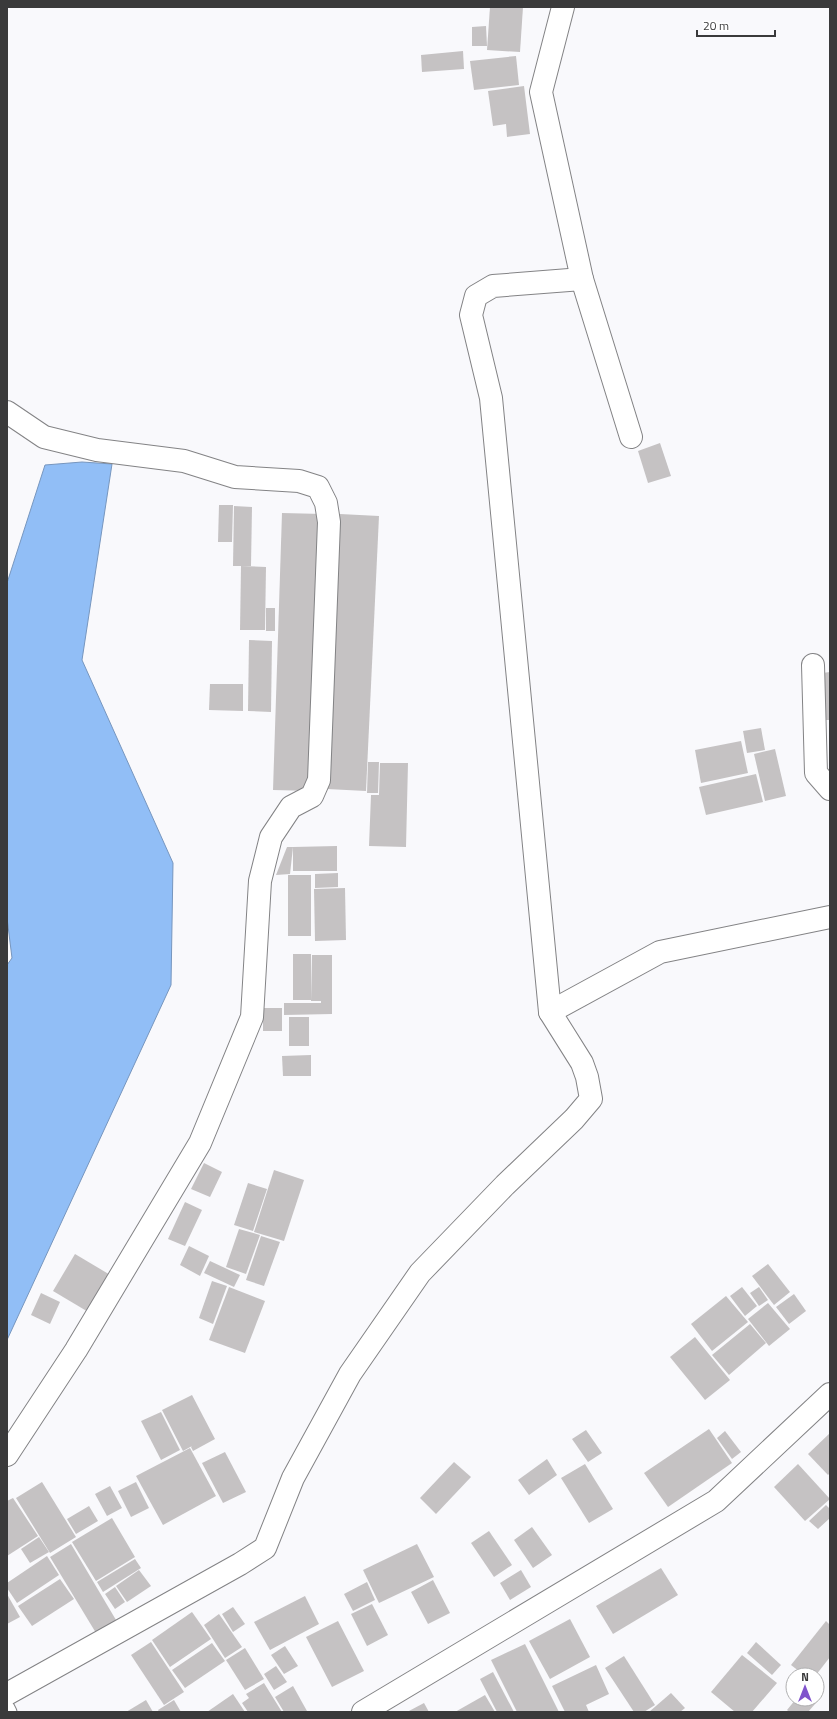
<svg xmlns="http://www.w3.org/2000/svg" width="837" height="1719" viewBox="0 0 837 1719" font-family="'Titillium Web',sans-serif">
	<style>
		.water { fill: #91bef6; stroke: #7796be }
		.building { fill: #c5c2c3 }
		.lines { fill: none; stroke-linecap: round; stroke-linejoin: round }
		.lane-casing { stroke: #838385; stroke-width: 17 }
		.street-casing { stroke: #838385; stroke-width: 24 }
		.secondary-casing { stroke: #838385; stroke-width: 24 }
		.lane { stroke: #fff; stroke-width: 15 }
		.street { stroke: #fff; stroke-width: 22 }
		.secondary { stroke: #fff; stroke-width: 22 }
	</style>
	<rect width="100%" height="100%" fill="#f9f9fc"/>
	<path class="water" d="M82 462 112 464 82 660 173 863 171 985 7 1340V965L12 958 7 918V583L45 465Z"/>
	<g class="building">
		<path d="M490 7H523L520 52 487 50Z"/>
		<path d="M486 26 487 46H472V27Z"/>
		<path d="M463 51 464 69 422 72 421 55Z"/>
		<path d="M516 56 519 85 474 90 470 61Z"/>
		<path d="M524 86 530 134 507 137 506 124 493 126 488 91Z"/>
		<path d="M660 443 671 476 648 483 638 451Z"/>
		<path d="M219 505H233L232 542H218Z"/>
		<path d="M234 506 252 507 251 566H233Z"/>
		<path d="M282 513 323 514 313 791 273 790Z"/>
		<path d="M340 514 379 516 366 791 327 789Z"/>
		<path d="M241 566 266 567 265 630H240Z"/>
		<rect x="266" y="608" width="9" height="23"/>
		<path d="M249 640 272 641 271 712 248 711Z"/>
		<path d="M830 672V720H817L814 674Z"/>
		<path d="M210 684H243V711L209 710Z"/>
		<path d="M761 728 765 750 747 753 743 731Z"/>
		<path d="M741 741 748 773 701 783 695 750Z"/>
		<path d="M775 749 786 796 765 801 754 754Z"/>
		<path d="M368 762H379L378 793H367Z"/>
		<path d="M380 763H408L406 847 369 846 371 795H379Z"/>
		<path d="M756 774 763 802 706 815 699 787Z"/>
		<path d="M337 846V871H293V847Z"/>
		<path d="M287 847H293L290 874 276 875Z"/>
		<path d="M338 873V887L315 888V874Z"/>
		<rect x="288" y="875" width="23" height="61"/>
		<path d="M345 888 346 940 315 941 314 889Z"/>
		<rect x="293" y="954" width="18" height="46"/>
		<path d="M312 955H332V1014L284 1015V1003H321V1001H311Z"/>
		<rect x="263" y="1008" width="19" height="23"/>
		<rect x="289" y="1017" width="20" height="29"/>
		<path d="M311 1055V1076H283L282 1056Z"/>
		<path d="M204 1163 222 1172 210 1197 191 1189Z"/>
		<path d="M274 1170 304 1180 284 1241 254 1232Z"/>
		<path d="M248 1183 267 1189 253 1231 234 1225Z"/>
		<path d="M185 1202 202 1210 185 1246 168 1239Z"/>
		<path d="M239 1229 260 1235 246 1274 226 1267Z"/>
		<path d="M261 1236 280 1242 264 1286 246 1280Z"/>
		<path d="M189 1246 209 1256 200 1276 180 1265Z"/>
		<path d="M75 1254 112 1276 90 1313 53 1291Z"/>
		<path d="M210 1261 240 1275 234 1287 204 1273Z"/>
		<path d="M768 1264 790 1292 774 1305 752 1276Z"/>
		<path d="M212 1281 227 1286 213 1324 199 1318Z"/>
		<path d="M229 1287 265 1301 245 1353 209 1340Z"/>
		<path d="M742 1287 757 1306 745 1316 730 1296Z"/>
		<path d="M759 1287 768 1300 759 1306 750 1293Z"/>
		<path d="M41 1293 60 1302 50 1324 31 1315Z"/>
		<path d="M794 1294 806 1311 789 1324 776 1307Z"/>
		<path d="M726 1296 748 1322 712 1351 691 1324Z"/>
		<path d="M768 1303 790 1329 769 1346 748 1319Z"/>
		<path d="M750 1324 766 1343 729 1375 712 1355Z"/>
		<path d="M695 1337 730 1380 705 1400 670 1357Z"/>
		<path d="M192 1395 215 1439 193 1451 191 1447 192 1446 183 1451 162 1410Z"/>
		<path d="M161 1412 180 1450 161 1460 141 1421Z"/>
		<path d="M709 1429 732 1463 668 1507 644 1473Z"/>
		<path d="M586 1430 602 1453 588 1462 572 1439Z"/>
		<path d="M725 1431 741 1452 732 1459 717 1438Z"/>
		<path d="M830 1433V1473L828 1475 808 1454Z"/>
		<path d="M190 1448 216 1496 163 1525 136 1476Z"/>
		<path d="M225 1452 246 1492 223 1503 202 1463Z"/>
		<path d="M547 1459 557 1475 529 1495 518 1480Z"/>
		<path d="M454 1462 471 1477 436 1514 420 1498Z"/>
		<path d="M585 1464 613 1509 589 1523 561 1478Z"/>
		<path d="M798 1464 830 1499 805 1521 774 1487Z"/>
		<path d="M42 1482 76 1537 50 1553 16 1498Z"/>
		<path d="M136 1482 149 1508 131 1517 118 1491Z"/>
		<path d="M110 1486 122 1508 107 1516 95 1494Z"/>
		<path d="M13 1498 38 1536 7 1556V1501Z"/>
		<path d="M826 1505 830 1509V1518L818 1529 809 1521Z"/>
		<path d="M89 1506 98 1521 76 1534 67 1519Z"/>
		<path d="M112 1518 135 1557 96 1581 72 1542Z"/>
		<path d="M532 1527 552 1555 533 1568 514 1540Z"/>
		<path d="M489 1531 512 1565 494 1577 471 1543Z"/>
		<path d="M39 1537 49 1552 30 1563 21 1549Z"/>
		<path d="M71 1544 116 1620 96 1633 50 1557Z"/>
		<path d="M417 1544 434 1577 379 1603 363 1570Z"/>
		<path d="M47 1556 59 1575 17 1603 7 1588V1583Z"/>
		<path d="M135 1559 141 1568 103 1592 97 1582Z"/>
		<path d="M661 1568 678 1595 613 1634 596 1606Z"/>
		<path d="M139 1570 151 1586 127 1602 116 1586Z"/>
		<path d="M521 1570 531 1587 510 1600 500 1583Z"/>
		<path d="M60 1579 74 1599 32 1626 18 1606Z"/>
		<path d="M433 1580 450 1613 428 1624 411 1592Z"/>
		<path d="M367 1582 375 1600 353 1611 344 1594Z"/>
		<path d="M115 1587 125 1602 115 1609 105 1594Z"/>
		<path d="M7 1594 20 1617 7 1624Z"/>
		<path d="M305 1596 319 1624 270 1650 254 1622Z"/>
		<path d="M372 1604 388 1635 367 1646 351 1614Z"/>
		<path d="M233 1607 245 1624 233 1632 222 1614Z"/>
		<path d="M192 1612 211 1639 170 1667 152 1640Z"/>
		<path d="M219 1614 242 1647 225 1658 204 1625Z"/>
		<path d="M570 1619 590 1657 550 1679 529 1641Z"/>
		<path d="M338 1621 364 1671 332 1687 306 1637Z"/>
		<path d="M826 1621 830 1625V1657L816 1675H804L791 1665Z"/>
		<path d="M151 1642 184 1692 164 1705 131 1655Z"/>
		<path d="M756 1642 781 1665 772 1675 747 1653Z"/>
		<path d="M212 1643 225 1661 185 1688 172 1670Z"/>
		<path d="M525 1644 559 1712H517L491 1660Z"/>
		<path d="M285 1646 298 1666 284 1674 271 1655Z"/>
		<path d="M245 1648 264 1679 245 1690 226 1660Z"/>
		<path d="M742 1655 777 1683 752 1712H735L711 1692Z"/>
		<path d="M624 1656 655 1705 644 1712H634L605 1668Z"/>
		<path d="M596 1665 609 1694 586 1705 589 1712H565L552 1686Z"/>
		<path d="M276 1666 287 1682 274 1690 264 1674Z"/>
		<path d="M493 1672 514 1712H497L480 1679Z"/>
		<path d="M264 1683 282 1712H248L242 1703 249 1698 246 1694Z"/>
		<path d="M293 1686 307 1711 305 1712H284L275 1697Z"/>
		<path d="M817 1691 822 1696 808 1712H789L787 1710 796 1699H817Z"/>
		<path d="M671 1693 685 1708 680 1712H649Z"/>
		<path d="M233 1694 245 1712H207Z"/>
		<path d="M485 1695 495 1712H455Z"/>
		<path d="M146 1700 153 1712H126Z"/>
		<path d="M174 1700 181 1712H159L158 1710Z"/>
		<path d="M424 1703 429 1712H407Z"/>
	</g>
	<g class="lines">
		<g class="lane-casing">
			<path id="lane" d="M7 1708 9 1712"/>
		</g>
		<g class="street-casing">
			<g id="street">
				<path d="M563 7 541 92 582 279 631 437"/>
				<path d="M7 412 44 437 97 450 184 461 235 477 299 481 318 487 326 503 329 522 319 780 312 796 291 807 271 837 260 881 252 1017 200 1143 76 1350 7 1455"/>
				<path d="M813 665 816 773 830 789"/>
				<path d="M550 1012 660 952 830 917"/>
				<path d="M7 1694 240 1564 265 1548 293 1478 350 1374 420 1273 505 1185 574 1119 591 1099 587 1077 582 1063 550 1012 491 398 471 315 476 296 493 286 582 279"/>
			</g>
		</g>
		<g class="secondary-casing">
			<path id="secondary" d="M363 1712 716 1501 830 1394"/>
		</g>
		<use href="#lane" class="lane"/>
		<use href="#street" class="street"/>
		<use href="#secondary" class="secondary"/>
	</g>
	<rect width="837" height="1719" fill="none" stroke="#3a3a3b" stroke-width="16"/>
	<g transform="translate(805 1687)"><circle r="19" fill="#ffffff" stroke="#b0b0b1"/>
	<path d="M0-3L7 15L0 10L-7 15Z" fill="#8053cc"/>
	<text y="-6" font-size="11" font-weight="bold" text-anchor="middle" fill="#3a3a3b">N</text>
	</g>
	<path d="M697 30v6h78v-6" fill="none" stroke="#3a3a3b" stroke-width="2"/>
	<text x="703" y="30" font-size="12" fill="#3a3a3b" stroke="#ffffff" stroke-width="3" paint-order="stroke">20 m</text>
</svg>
